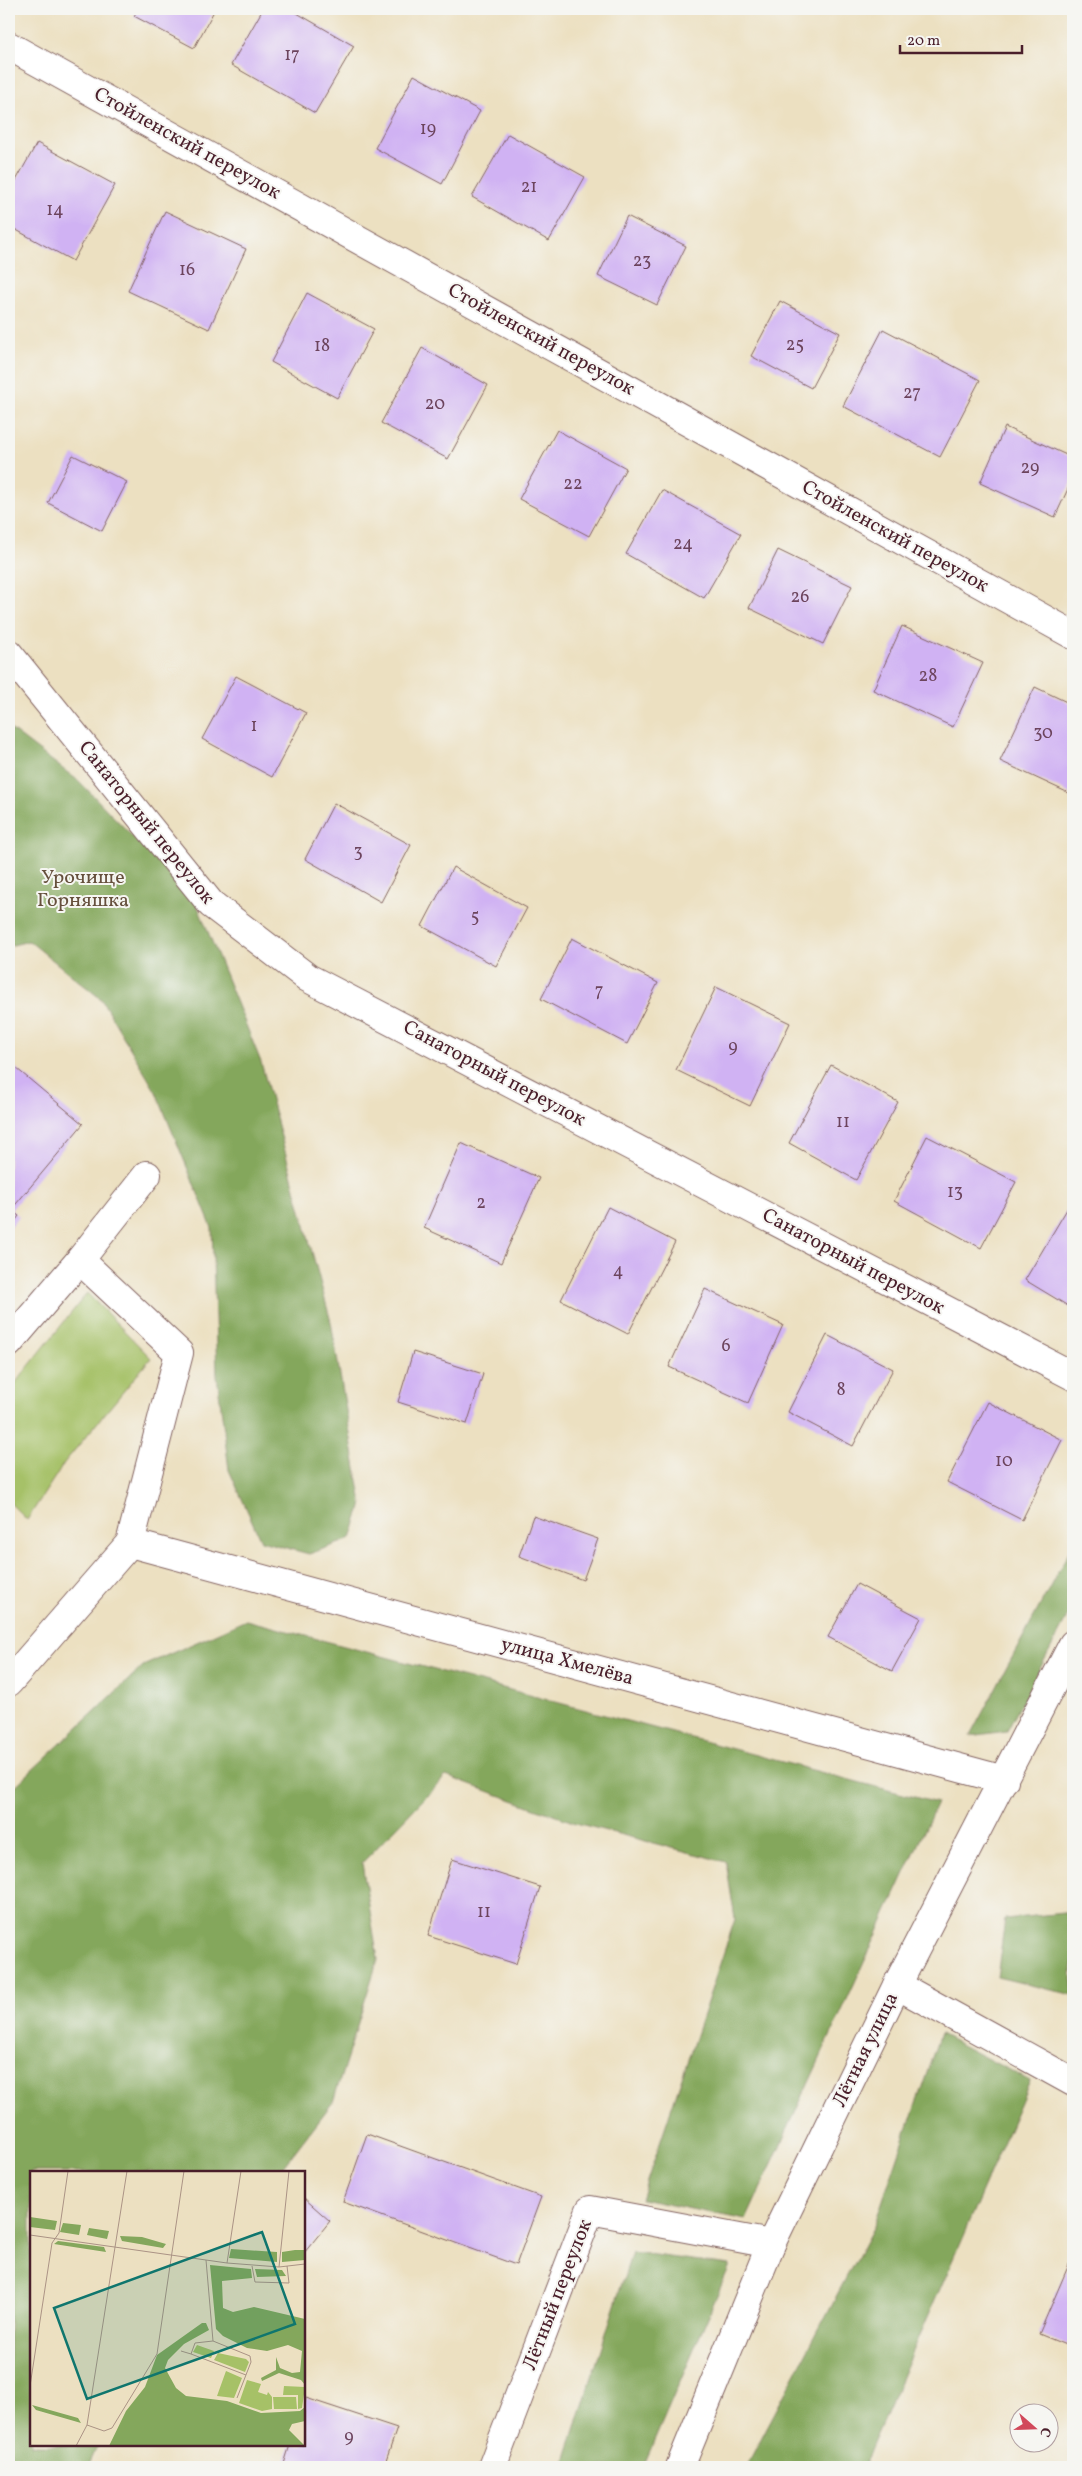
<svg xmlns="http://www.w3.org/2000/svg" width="1082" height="2476" viewBox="0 0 1082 2476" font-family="Vollkorn,serif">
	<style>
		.green { fill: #a6c167; stroke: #787049 }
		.forest { fill: #84a75c; stroke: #676344 }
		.building { fill: #d0b2f3 }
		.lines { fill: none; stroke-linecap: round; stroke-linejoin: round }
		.minor-casing { stroke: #836360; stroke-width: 30 }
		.minor { stroke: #fff; stroke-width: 28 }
		.labels { text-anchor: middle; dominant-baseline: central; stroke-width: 4; stroke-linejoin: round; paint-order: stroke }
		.number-label { font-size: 18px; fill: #6c445d }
		.street-label { font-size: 20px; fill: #4a1f2b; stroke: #f6f6f2 }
		.park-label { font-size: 20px; fill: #66503d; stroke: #f6f6f2 }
		.inset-road { fill: none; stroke: #ab9385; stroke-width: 1 }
		.view { fill: #0f766e; fill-opacity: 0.15; stroke: #0f766e; stroke-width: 2.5 }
		.inset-edge { fill: none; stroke: #4a1f2b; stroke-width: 2.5 }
	</style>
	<rect width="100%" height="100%" fill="#f6f6f2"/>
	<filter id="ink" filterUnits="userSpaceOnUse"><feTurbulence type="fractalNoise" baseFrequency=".02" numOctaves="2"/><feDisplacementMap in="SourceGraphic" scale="10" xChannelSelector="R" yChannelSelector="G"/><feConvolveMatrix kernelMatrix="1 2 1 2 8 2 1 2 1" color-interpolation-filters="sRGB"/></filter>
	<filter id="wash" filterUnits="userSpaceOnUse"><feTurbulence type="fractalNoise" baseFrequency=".0096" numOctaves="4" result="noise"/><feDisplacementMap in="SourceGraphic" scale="20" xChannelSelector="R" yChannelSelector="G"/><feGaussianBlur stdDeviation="1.12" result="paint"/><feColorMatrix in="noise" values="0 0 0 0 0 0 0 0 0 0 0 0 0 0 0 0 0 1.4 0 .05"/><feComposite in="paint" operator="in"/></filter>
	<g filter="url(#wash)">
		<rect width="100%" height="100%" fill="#ece0c1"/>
		<path class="green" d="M87 1293 151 1358 64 1463 27 1520 9 1502V1391Z"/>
		<g class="forest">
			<path d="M9 728 80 782 196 902 261 1062 331 1322 362 1504 351 1539 309 1554 261 1541 229 1470 217 1376 212 1228 156 1092 101 999 29 941 9 946Z"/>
			<path d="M1073 1544V1606L1007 1731 970 1736Z"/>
			<path d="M246 1620 937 1803 746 2220 641 2199 735 1919 726 1862 576 1823 446 1776 362 1863 378 1959 333 2102 279 2172H31V2445H98L88 2467H9V1792L143 1666Z"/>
			<path d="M1073 1912 1072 1995 997 1977 1005 1919Z"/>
			<path d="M940 2034 1030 2081 863 2467H746L875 2223Z"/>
			<path d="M632 2252 730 2265 643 2467H563Z"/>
		</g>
		<g id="blocks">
			<g class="building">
				<path d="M138 9H215L194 48 134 16Z"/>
				<path d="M263 9H290L354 46 315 113 231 65Z"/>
				<path d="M414 75 480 111 442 184 375 148Z"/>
				<path d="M508 134 585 177 549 241 472 197Z"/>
				<path d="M37 143 115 185 73 261 9 226V193Z"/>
				<path d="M165 211 246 249 209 329 128 291Z"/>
				<path d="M627 216 686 246 657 305 598 276Z"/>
				<path d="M307 293 374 329 337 398 271 362Z"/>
				<path d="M780 301 840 333 811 388 751 356Z"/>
				<path d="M883 329 980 380 940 457 843 406Z"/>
				<path d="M422 348 488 385 448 459 381 423Z"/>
				<path d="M1005 427 1073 458V478L1055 517 980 483Z"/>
				<path d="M557 430 626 468 589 536 519 499Z"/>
				<path d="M73 455 127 482 102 531 48 503Z"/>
				<path d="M662 490 741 534 704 598 626 554Z"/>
				<path d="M778 550 852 586 823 644 749 608Z"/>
				<path d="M902 626 983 663 953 727 873 690Z"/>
				<path d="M236 676 306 713 272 777 202 739Z"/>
				<path d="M1035 687 1073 705V795L1000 761Z"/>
				<path d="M334 803 411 845 381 902 305 859Z"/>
				<path d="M453 867 527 908 496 966 422 926Z"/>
				<path d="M572 938 658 983 627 1044 541 999Z"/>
				<path d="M716 987 790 1023 750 1106 676 1070Z"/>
				<path d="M831 1065 898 1102 856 1180 789 1143Z"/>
				<path d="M16 1068 83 1124 11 1210 19 1216 9 1229V1077Z"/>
				<path d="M927 1136 1016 1182 981 1248 894 1201Z"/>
				<path d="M461 1143 539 1178 501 1263 424 1228Z"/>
				<path d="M1073 1199V1309L1025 1280Z"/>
				<path d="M608 1207 675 1242 628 1334 561 1300Z"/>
				<path d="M705 1289 783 1325 748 1403 669 1367Z"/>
				<path d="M827 1335 893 1369 853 1446 788 1412Z"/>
				<path d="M413 1352 483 1374 467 1424 398 1402Z"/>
				<path d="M988 1402 1062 1440 1022 1520 947 1482Z"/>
				<path d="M533 1516 598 1539 583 1580 519 1556Z"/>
				<path d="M857 1584 921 1618 892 1671 828 1637Z"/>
				<path d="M452 1859 540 1887 516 1964 428 1936Z"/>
				<path d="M367 2134 541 2197 516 2265 343 2202Z"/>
				<path d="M304 2198 330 2221 304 2253Z"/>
				<path d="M1073 2255V2348L1039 2334Z"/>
				<path d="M306 2398 397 2428 384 2467H283L290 2445H304V2405Z"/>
			</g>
		</g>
	</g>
	<g filter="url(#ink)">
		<use href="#blocks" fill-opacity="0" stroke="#836360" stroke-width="1"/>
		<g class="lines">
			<g class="minor-casing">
				<g id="minor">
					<path d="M9 46 1073 635"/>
					<path d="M9 654 211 904 308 978 1073 1376"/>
					<path d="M9 1343 80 1260"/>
					<path d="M130 1543 1004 1780"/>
					<path d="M9 1682 130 1543 179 1353 80 1260 147 1175"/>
					<path d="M897 1985 1073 2082"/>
					<path d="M492 2467 590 2210 771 2244"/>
					<path d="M680 2467 771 2244 897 1985 1073 1644"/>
				</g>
			</g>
			<use href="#minor" class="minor"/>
		</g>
	</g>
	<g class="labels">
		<g class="number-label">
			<text x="292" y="55">17</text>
			<text x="428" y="129">19</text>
			<text x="529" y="187">21</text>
			<text x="55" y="210">14</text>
			<text x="642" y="261">23</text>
			<text x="187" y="270">16</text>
			<text x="795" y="345">25</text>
			<text x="322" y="346">18</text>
			<text x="912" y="393">27</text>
			<text x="435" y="404">20</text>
			<text x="1030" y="468">29</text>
			<text x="573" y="484">22</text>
			<text x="683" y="544">24</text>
			<text x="800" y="597">26</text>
			<text x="928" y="676">28</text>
			<text x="254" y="726">1</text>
			<text x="1043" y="733">30</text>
			<text x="358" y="852">3</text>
			<text x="475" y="917">5</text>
			<text x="599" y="991">7</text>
			<text x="733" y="1047">9</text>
			<text x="843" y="1122">11</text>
			<text x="955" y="1192">13</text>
			<text x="481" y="1203">2</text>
			<text x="618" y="1271">4</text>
			<text x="726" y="1346">6</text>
			<text x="841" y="1390">8</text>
			<text x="1004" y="1461">10</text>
			<text x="484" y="1912">11</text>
			<text x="349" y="2437">9</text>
		</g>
		<g class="street-label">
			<text transform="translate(187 144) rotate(29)">Стойленский переулок</text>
			<text transform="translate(541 340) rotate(29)">Стойленский переулок</text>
			<text transform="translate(895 537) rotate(29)">Стойленский переулок</text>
			<text transform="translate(146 823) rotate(51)">Санаторный переулок</text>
			<text transform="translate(494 1074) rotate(28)">Санаторный переулок</text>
			<text transform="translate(853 1262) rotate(28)">Санаторный переулок</text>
			<text transform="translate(567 1662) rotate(15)">улица Хмелёва</text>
			<text transform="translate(866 2050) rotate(-64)">Лётная улица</text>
			<text transform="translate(558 2295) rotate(-69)">Лётный переулок</text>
		</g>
		<g class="park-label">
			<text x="83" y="878">Урочище<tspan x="83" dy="23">Горняшка</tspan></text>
		</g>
	</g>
	<g transform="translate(30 2171)">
		<rect width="275" height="275" fill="#ece0c1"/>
		<path d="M167 174 184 180 181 187 163 181ZM188 182 216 188 219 191 215 201 184 189ZM196 200 212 207 204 227 187 225ZM217 209 231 213 228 221 237 224 238 221 242 226V238L232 240 209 232ZM254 215 275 216 272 237 268 238V224H253ZM243 226H266L267 238H244Z" fill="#a6c167"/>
		<path d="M0 46 27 50 25 59 0 56ZM33 52 51 54 49 64 30 61ZM59 57 79 60 77 68 57 64ZM90 65 112 66 136 73 133 77 92 70ZM28 70 74 76 76 81 24 73ZM201 78 247 81V91L199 87ZM265 79H275V89L252 91V81ZM180 94 221 98 222 107 192 110 193 137 203 141 224 136 275 148V214L271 209 249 202 232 210 231 207 246 199V186L250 197 262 202 270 201 272 180 258 174 237 180 217 177 193 165 186 158ZM225 98 252 99 256 105 227 106ZM172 152H176L179 159 154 173 138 189 135 197 146 217 156 225 197 230 231 242 270 240 275 236V250L262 253 259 259 275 275H79L96 240 115 216 127 184ZM2 234 48 247 51 252 6 239Z" fill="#84a75c"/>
		<path class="inset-road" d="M0 64 197 92 249 96 275 93M176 89 183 170M197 92 211 0M222 95 225 111 259 112 257 95M249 96 259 0M151 180 161 183 165 172 183 170 220 185 221 191 207 227M161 183 216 204M0 215 22 72 29 62 38 0M57 254 74 260 82 257 127 183 154 0M46 275 57 254 97 0"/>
		<path class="view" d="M232 61 265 153 57 228 24 137Z"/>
		<rect width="275" height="275" class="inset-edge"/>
	</g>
	<rect width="1082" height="2476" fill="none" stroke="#f6f6f2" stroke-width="30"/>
	<g transform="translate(1034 2428) rotate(110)"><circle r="24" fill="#f6f6f2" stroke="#b1a0a2"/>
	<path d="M0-4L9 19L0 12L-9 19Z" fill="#d1495b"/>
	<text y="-8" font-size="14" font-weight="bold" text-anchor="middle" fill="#4a1f2b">С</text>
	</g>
	<path d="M900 45v8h122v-8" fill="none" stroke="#4a1f2b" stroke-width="2.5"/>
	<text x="907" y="45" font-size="15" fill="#4a1f2b" stroke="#f6f6f2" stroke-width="4" paint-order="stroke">20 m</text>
</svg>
